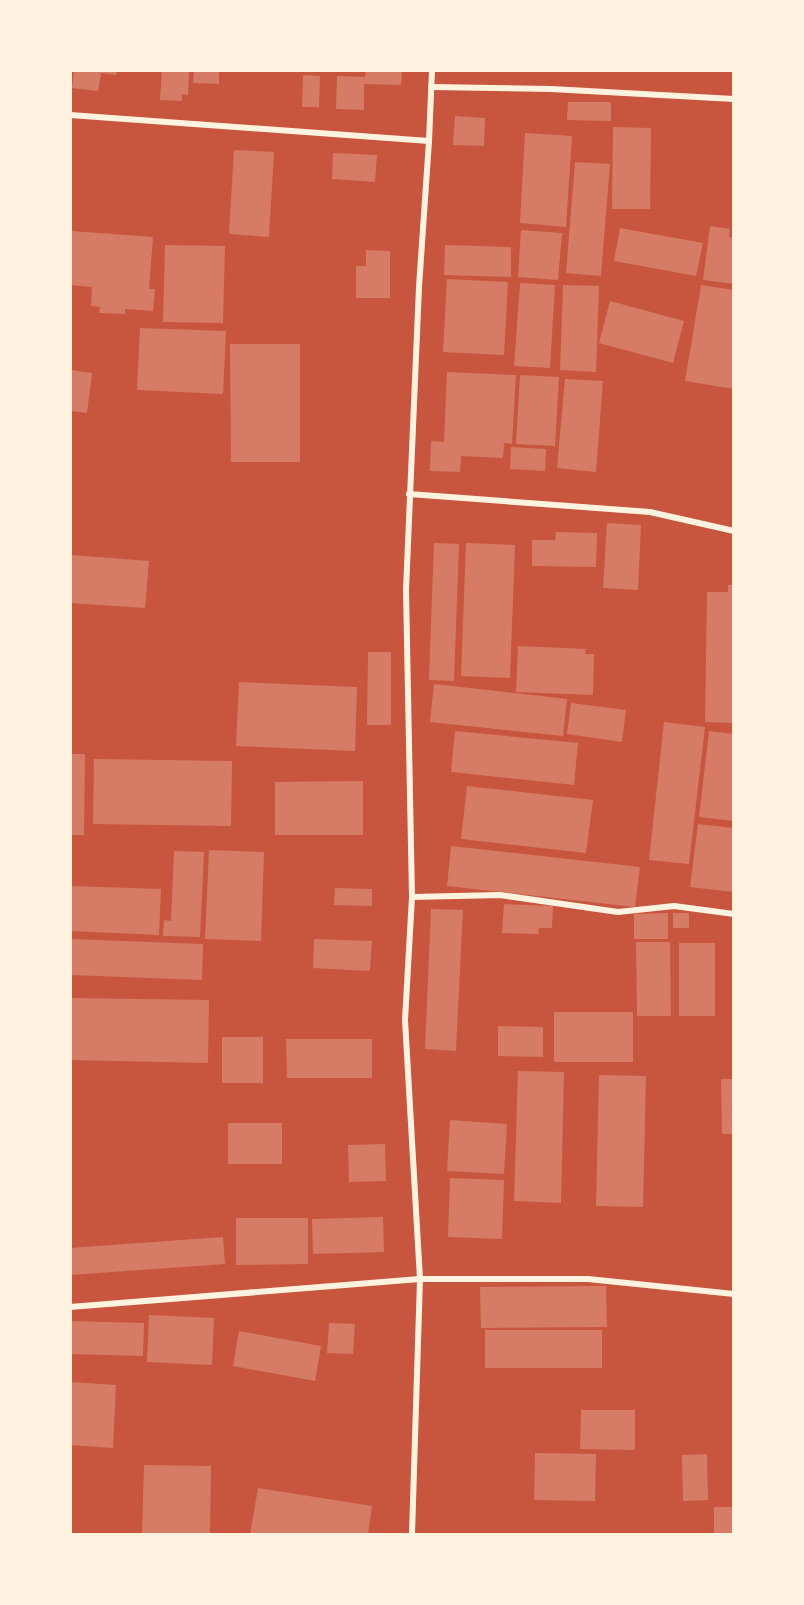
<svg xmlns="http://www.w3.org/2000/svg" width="804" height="1605" viewBox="0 0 804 1605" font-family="'Alegreya Sans',sans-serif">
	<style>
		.building { fill: #d67c66 }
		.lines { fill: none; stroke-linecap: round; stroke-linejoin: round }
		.minor { stroke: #fff3e0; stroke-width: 6 }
	</style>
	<rect width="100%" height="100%" fill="#c8553d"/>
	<g class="building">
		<path d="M74 70H117L116 75 101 73 98 91 72 88Z"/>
		<path d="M162 70 189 72 188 95 182 94V101L160 100Z"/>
		<path d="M194 70H219V84L193 83Z"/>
		<path d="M366 70H402L401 85 364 84V110L336 109 337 76 365 77Z"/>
		<path d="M303 75 320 76 319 107H302Z"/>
		<path d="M568 102H611V121L567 120Z"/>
		<path d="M455 116 485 118 484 146 453 145Z"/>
		<path d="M613 127 651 128 650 209H612Z"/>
		<path d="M525 133 572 136 566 227 520 223Z"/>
		<path d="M234 150 274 152 269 237 229 234Z"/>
		<path d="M333 153 377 155 375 182 332 179Z"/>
		<path d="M575 162 610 164 601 276 566 273Z"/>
		<path d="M710 226 730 229 729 237 734 238V284L703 280Z"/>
		<path d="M620 228 703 243 696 276 614 261Z"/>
		<path d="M521 230 562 233 558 280 518 277Z"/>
		<path d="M72 231 153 237 149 289H155L153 311 125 309V314L99 313 100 307 91 306 92 287 70 285Z"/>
		<path d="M165 245 225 246 223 323 163 322Z"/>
		<path d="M445 245 511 247V277L444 275Z"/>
		<path d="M366 250 390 251V298H356V266H366Z"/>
		<path d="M447 279 508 282 504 355 443 352Z"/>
		<path d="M520 283 555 285 550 368 514 366Z"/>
		<path d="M563 285 599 286 596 372 560 370Z"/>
		<path d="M701 285 734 290V389L685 381Z"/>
		<path d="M610 301 684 321 673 363 599 343Z"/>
		<path d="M140 328 226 331 223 394 137 390Z"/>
		<path d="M230 344H300V462H231Z"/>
		<path d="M71 370 92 373 87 413 70 411Z"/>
		<path d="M447 372 516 375 512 444 504 443 503 458 461 456 460 472 430 471 431 441 444 442Z"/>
		<path d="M520 375 559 377 555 446 516 444Z"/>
		<path d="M565 379 603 381 596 472 557 468Z"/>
		<path d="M511 447 546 449 545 471 510 469Z"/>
		<path d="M607 523 641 525 638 590 603 588Z"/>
		<path d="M556 532 597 533 596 567 532 566V540H555Z"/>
		<path d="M434 543 459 544 454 681 429 680Z"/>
		<path d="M466 543 515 545 510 678 461 676Z"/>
		<path d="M72 555 149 561 145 608 70 603Z"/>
		<path d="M728 585H734V723L705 722 707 592H728Z"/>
		<path d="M518 646 586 649 585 654H594L593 695 516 692Z"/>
		<path d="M368 652H391V725H367Z"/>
		<path d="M239 682 357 687 355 751 236 746Z"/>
		<path d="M434 684 567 699 563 736 430 722Z"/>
		<path d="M571 703 626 710 622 742 567 734Z"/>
		<path d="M664 722 705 727 689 864 649 860Z"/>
		<path d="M455 731 578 743 574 785 451 772Z"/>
		<path d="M709 731 734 734V821L699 817Z"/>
		<path d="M70 754H85L84 835H70Z"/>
		<path d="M94 759 232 761 231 826 93 824Z"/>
		<path d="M363 781V835H275V782Z"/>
		<path d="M467 786 593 800 586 853 461 839Z"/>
		<path d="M698 824 734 828V892L690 887Z"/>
		<path d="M451 846 640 867 635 907 447 886Z"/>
		<path d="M209 850 264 852 261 941 205 939Z"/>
		<path d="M174 851 204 852 200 937 163 936 164 920 171 921Z"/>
		<path d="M70 886 161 889 159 935 70 931Z"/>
		<path d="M335 888 372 889V906L334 905Z"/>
		<path d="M504 904 553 906 552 928H539L538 934 502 933Z"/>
		<path d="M431 909 463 910 456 1051 425 1049Z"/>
		<path d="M668 913V939H634V914Z"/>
		<rect x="673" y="913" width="16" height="15"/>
		<path d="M70 939 203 944 202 980 70 975Z"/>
		<path d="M314 939 372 941 370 971 313 968Z"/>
		<path d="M636 942H670L671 1016H637Z"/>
		<rect x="679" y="943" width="36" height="73"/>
		<path d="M70 998 209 1000 208 1063 70 1060Z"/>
		<rect x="554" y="1012" width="79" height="50"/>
		<path d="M498 1026 543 1027V1057L498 1056Z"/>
		<rect x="222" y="1037" width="41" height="46"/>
		<path d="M286 1039H372V1078H287Z"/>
		<path d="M518 1071 564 1072 561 1203 514 1201Z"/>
		<path d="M599 1075 646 1076 643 1207 596 1206Z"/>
		<path d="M721 1079H734V1134H722Z"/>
		<path d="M450 1120 507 1124 504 1174 447 1171Z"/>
		<rect x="228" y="1123" width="54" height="41"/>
		<path d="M385 1144 386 1181 349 1182 348 1145Z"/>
		<path d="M450 1178 504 1180 502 1239 448 1237Z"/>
		<path d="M383 1217 384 1252 313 1254 312 1219Z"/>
		<path d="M236 1218H308V1264L236 1265Z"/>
		<path d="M223 1237 225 1264 70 1275V1248Z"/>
		<path d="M606 1286 607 1327 481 1328 480 1287Z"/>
		<path d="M149 1315 214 1318 212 1365 147 1362Z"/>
		<path d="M70 1321 144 1323 143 1356 70 1354Z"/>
		<path d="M329 1323 355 1324 353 1354 327 1353Z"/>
		<rect x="485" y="1330" width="117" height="38"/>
		<path d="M239 1331 321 1346 315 1381 233 1366Z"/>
		<path d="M70 1382 116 1385 113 1448 70 1445Z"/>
		<path d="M581 1410H635V1450L580 1449Z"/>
		<path d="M535 1453 596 1454 595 1501 534 1500Z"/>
		<path d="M707 1454 708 1500 683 1501 682 1455Z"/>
		<path d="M144 1465 211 1466 210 1534H142Z"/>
		<path d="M258 1488 372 1506 368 1534H250Z"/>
		<rect x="714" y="1507" width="20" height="27"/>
	</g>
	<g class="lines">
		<g class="minor">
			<path d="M431 87 551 89 734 99"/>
			<path d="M70 115 429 141 432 70"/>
			<path d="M409 494 650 512 734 531"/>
			<path d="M412 897 500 895 618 912 674 906 734 914"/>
			<path d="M70 1307 420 1279H588L734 1294"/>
			<path d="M412 1534 420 1279 405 1020 412 897 406 590 419 287 429 141"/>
		</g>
	</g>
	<rect width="804" height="1605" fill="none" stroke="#fff3e0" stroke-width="144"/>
</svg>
